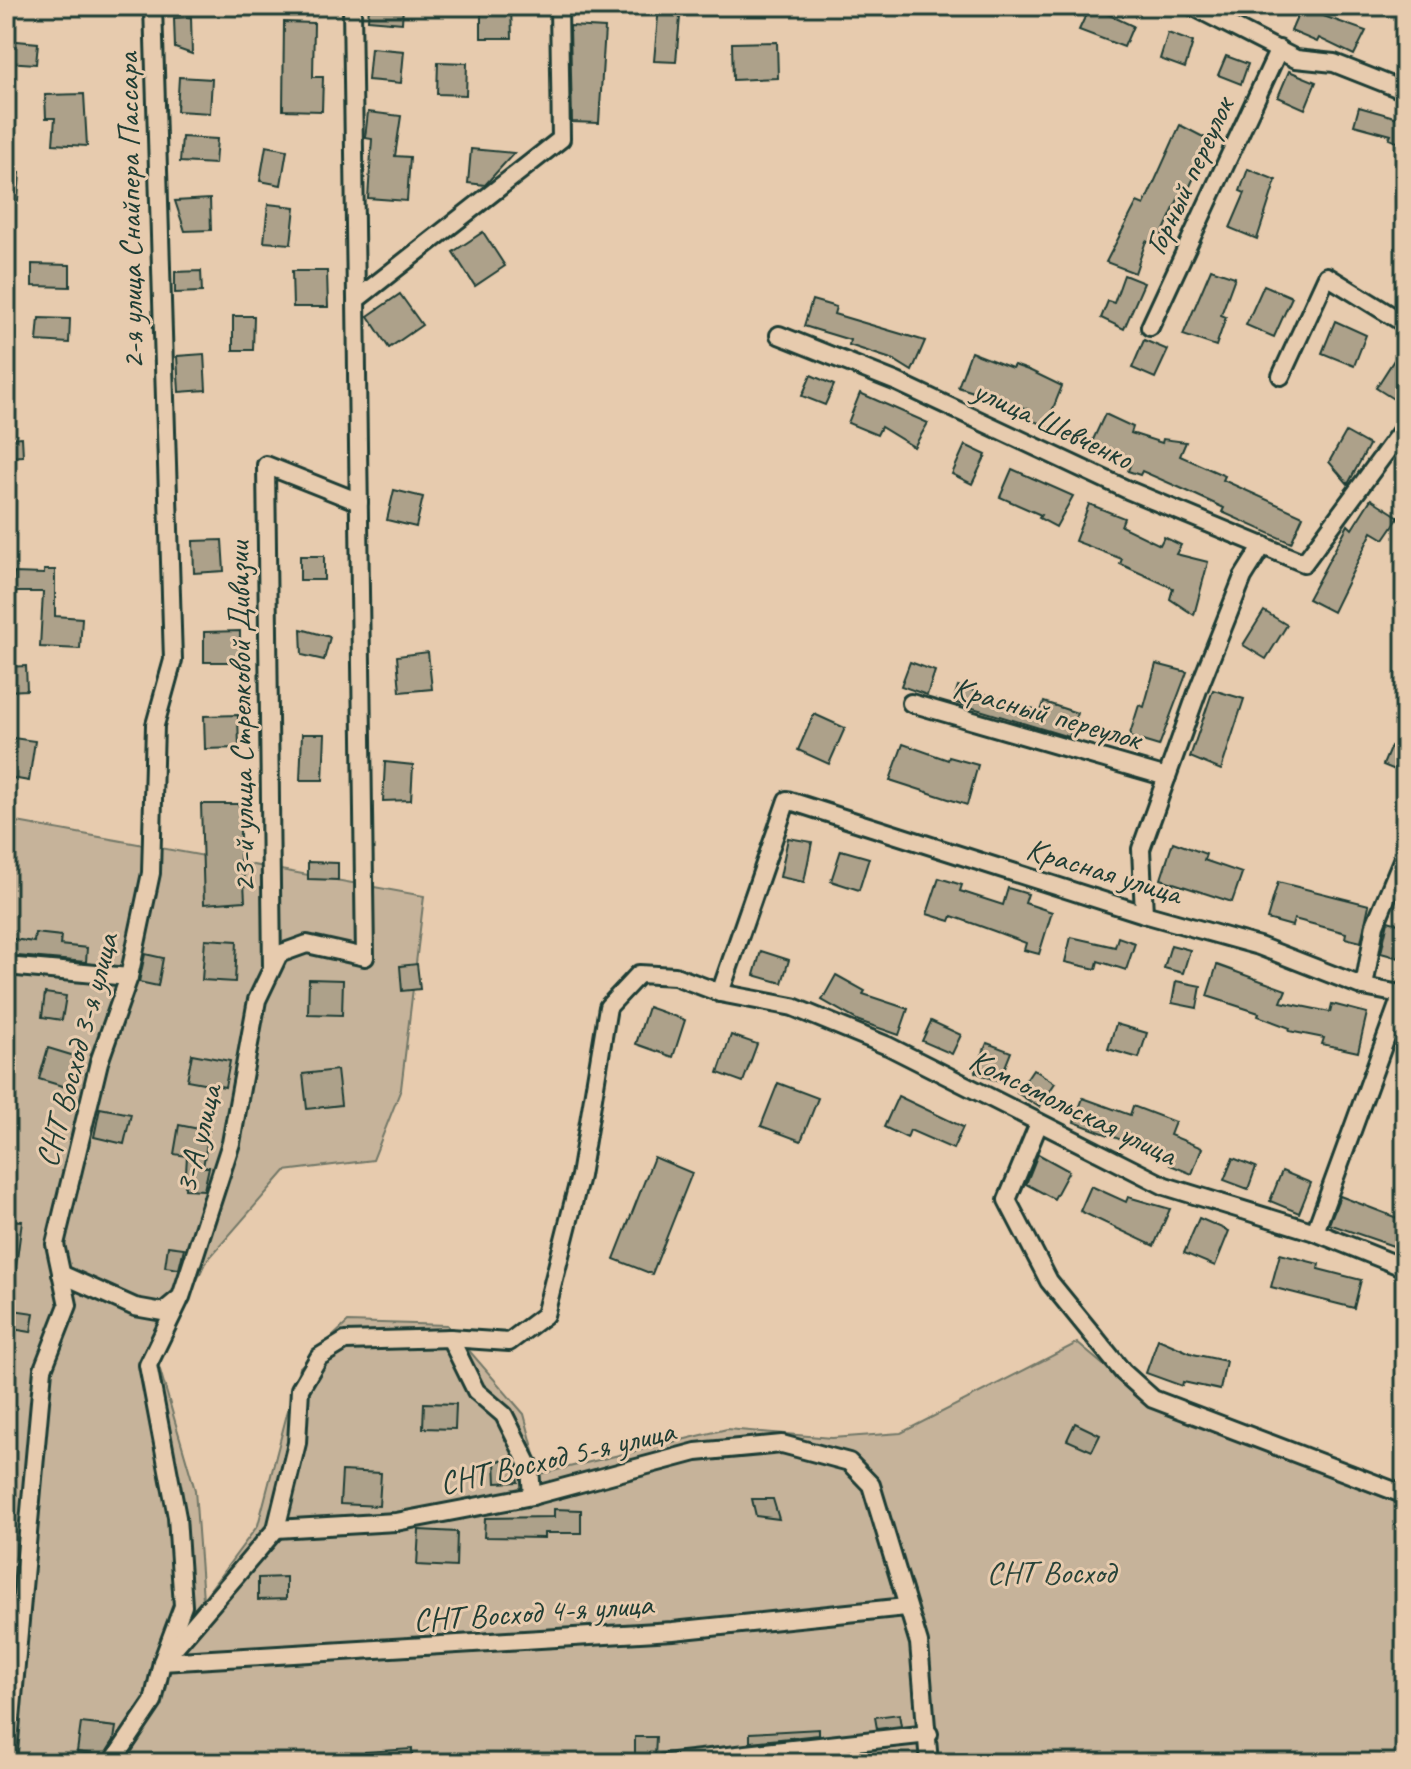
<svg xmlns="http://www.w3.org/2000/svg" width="1411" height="1769" viewBox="0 0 1411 1769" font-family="Caveat,sans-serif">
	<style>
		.green { fill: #c6b39a; stroke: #727867; stroke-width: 2 }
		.building { fill: #ada18a; stroke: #1f3d34; stroke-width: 2 }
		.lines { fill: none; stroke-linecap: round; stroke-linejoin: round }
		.minor-casing { stroke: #1f3d34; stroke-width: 22 }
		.minor { stroke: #e7cbae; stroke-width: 16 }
		.labels { text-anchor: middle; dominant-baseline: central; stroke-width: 6; stroke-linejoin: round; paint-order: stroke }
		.street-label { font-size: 32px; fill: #1f3d34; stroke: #e7cbae }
		.park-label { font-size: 32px; fill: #274339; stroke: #e7cbae }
	</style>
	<rect width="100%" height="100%" fill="#e7cbae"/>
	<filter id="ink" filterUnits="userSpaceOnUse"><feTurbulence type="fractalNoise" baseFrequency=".0125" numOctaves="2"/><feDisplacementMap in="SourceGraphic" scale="16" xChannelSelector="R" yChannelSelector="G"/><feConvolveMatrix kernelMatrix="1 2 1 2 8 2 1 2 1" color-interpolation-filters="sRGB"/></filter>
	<g filter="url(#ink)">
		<path class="green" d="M6 820 424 896 401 1089 373 1160 285 1171 205 1263 158 1363 195 1490 203 1599 258 1525 299 1368 348 1322 447 1325 524 1414 540 1474 727 1429 832 1438 901 1433 1077 1343 1151 1405 1405 1506V1763H6Z"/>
		<g class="building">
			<path d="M369 6H403L402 23 368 20Z"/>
			<path d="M659 6H681L676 62 654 61Z"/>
			<path d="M1090 6 1133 26 1124 47 1079 30Z"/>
			<path d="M481 7H511L512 38H481Z"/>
			<path d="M1301 8 1366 31 1354 55 1319 38 1317 42 1291 31Z"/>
			<path d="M191 17 192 54 175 48 174 18Z"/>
			<path d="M284 22 314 23 313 77H323L322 111 283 110Z"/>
			<path d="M570 26 605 28 599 123 572 122Z"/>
			<path d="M1168 33 1193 42 1185 68 1160 59Z"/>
			<path d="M6 40 38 43 36 64 6 62Z"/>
			<path d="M777 42 778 78 733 80 732 43Z"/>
			<path d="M371 48 404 51 401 83 368 80Z"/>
			<path d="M1226 56 1248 64 1241 84 1218 75Z"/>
			<path d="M438 62 467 63 466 95 437 94Z"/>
			<path d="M1289 71 1316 82 1305 109 1278 97Z"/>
			<path d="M179 77 212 79 210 113 177 111Z"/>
			<path d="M84 94 87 146 53 144 55 118H46L45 95Z"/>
			<path d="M1359 107 1405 120V145L1389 139 1391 135 1354 125Z"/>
			<path d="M368 112 401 116 395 156 410 157 407 201 368 198 372 139 365 138Z"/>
			<path d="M1180 125 1211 141 1184 199 1179 197 1157 246 1146 241 1135 273 1106 262 1137 202 1144 205Z"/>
			<path d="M182 137 217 139 215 164 180 162Z"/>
			<path d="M266 146 287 150 281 185 260 181Z"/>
			<path d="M471 149 514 153 485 185 468 183Z"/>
			<path d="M1248 169 1276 180 1257 239 1230 228 1245 193 1240 191Z"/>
			<path d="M6 172 20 173 18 201 6 200Z"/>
			<path d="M210 199 211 230 185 231 175 201Z"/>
			<path d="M268 204 295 207 291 244 264 242Z"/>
			<path d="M483 232 505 266 475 286 453 252Z"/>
			<path d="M32 264 70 265V287L32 286Z"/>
			<path d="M1211 269 1235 277 1221 315 1226 317 1216 346 1183 335Z"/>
			<path d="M201 271 202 292 175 293V272Z"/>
			<path d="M292 271H327L328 307H293Z"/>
			<path d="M1124 275 1144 283 1124 329 1101 318 1108 301 1114 303Z"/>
			<path d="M1264 285 1292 297 1274 337 1246 325Z"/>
			<path d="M400 294 422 325 389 348 368 316Z"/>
			<path d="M812 300 836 307 834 314 925 341 912 371 894 360 849 345 850 340 804 326Z"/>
			<path d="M233 316H254L253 350H233Z"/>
			<path d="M39 318 70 319 69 343 37 341Z"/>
			<path d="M1335 321 1366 335 1354 366 1322 353Z"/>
			<path d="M1144 340 1168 350 1155 378 1132 368Z"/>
			<path d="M971 352 1012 368 1014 365 1031 371 1062 386 1046 426 1024 417 1027 409 958 387Z"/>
			<path d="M204 354 206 390 179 392 177 356Z"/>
			<path d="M1394 360 1405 367V385L1395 400 1376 388Z"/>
			<path d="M811 375 834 385 825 405 802 396Z"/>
			<path d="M860 393 928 423 914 447 881 427 877 435 848 423Z"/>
			<path d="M1105 414 1133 427 1131 433 1162 443 1163 439 1186 442 1180 456 1225 476 1223 480 1303 516 1291 543 1222 512 1224 508 1185 490 1142 471 1140 475 1128 471 1131 462 1091 444Z"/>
			<path d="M1346 432 1369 445 1348 484 1329 462Z"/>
			<path d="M22 437 23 456 6 457V438Z"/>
			<path d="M965 445 986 455 972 484 952 474Z"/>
			<path d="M1012 469 1073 496 1056 527 1039 518 1041 515 1000 497Z"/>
			<path d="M394 490 423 497 416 527 387 520Z"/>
			<path d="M1371 499 1399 517 1384 539 1372 532 1333 612 1308 599 1348 525 1352 529Z"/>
			<path d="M1089 504 1124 518 1121 526 1160 545 1164 537 1181 545 1176 554 1208 562 1194 615 1170 599 1173 588 1120 564 1122 559 1075 541Z"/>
			<path d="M222 540 224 571 194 573 193 541Z"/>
			<rect x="300" y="556" width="24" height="24"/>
			<path d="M44 570H55V616L82 618 80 649 40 647 43 592H13L14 573 44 574Z"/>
			<path d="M1264 611 1287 625 1266 659 1243 645Z"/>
			<path d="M301 629 330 637 324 660 302 655Z"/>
			<path d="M240 631V662H204V632Z"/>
			<path d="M428 652 432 689 400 692 397 656Z"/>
			<path d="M910 662 935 671 927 695 901 686Z"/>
			<path d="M1156 664 1187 672 1159 746 1129 737 1139 705 1144 707Z"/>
			<path d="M26 666 27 690 6 691V667Z"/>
			<path d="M958 686 1041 711 1044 702 1077 713 1069 737 953 702Z"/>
			<path d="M1213 690 1244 699 1221 770 1190 757Z"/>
			<path d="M814 714 845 728 829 764 798 750Z"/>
			<path d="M238 715 239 748 205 749 204 716Z"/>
			<path d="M302 734H325L323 780H300Z"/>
			<path d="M6 737 35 741 29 781 6 777Z"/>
			<path d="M903 744 948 760 949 757 978 765 967 805 890 780Z"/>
			<path d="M1391 746 1405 752V774L1383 765Z"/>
			<path d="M385 762 413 765 411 800 383 801Z"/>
			<path d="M201 804H240V863H243L245 901 204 904Z"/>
			<path d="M788 838 812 842 804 882 780 877Z"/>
			<path d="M1173 842 1206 854 1204 860 1242 873 1232 902 1161 879Z"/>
			<path d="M841 850 869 858 859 890 831 881Z"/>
			<path d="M308 862 338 863V880L308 879Z"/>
			<path d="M939 878 962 885 960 891 1003 905 1008 888 1028 894 1025 903 1052 912 1039 954 1024 950 1026 943 994 931 952 916 950 921 927 914Z"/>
			<path d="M1278 882 1369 905 1361 942 1345 938 1346 933 1294 919 1292 926 1267 919Z"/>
			<path d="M1388 921 1405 926 1399 958 1381 953Z"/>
			<path d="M35 933 61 936 60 945 87 948 86 962 6 955V938L34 942Z"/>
			<path d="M1071 937 1115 947 1118 937 1135 943 1126 970 1098 961 1096 969 1065 962Z"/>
			<path d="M205 939 237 941 235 982 202 980Z"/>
			<path d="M1171 945 1190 950 1183 973 1164 968Z"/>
			<path d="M761 951 789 960 782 983 754 975Z"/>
			<path d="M145 954 163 958 158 986 139 982Z"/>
			<path d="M417 964 420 989 402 991 400 966Z"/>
			<path d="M1217 965 1286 990 1281 1002 1330 1012 1332 1004 1367 1013 1358 1052 1322 1044 1324 1038 1289 1031 1290 1028 1258 1016 1259 1013 1207 996Z"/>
			<path d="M836 975 865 991 863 994 908 1009 899 1035 859 1021 822 1000Z"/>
			<path d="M309 979 343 980 342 1015 308 1014Z"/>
			<path d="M1176 981 1201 986 1197 1008 1172 1003Z"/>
			<path d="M45 993 66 996 62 1020 42 1017Z"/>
			<path d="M648 1007 685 1020 673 1057 636 1044Z"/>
			<path d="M931 1021 961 1035 952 1054 922 1041Z"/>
			<path d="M1116 1024 1147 1033 1139 1058 1108 1049Z"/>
			<path d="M731 1035 757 1044 743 1082 718 1073Z"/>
			<path d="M987 1043 1011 1052 999 1082 975 1072Z"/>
			<path d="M48 1048 81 1058 72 1089 39 1079Z"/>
			<path d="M192 1054 230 1061 225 1087 187 1080Z"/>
			<path d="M1033 1069 1055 1083 1039 1107 1017 1093Z"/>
			<path d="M337 1070 341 1105 307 1109 303 1074Z"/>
			<path d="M778 1083 818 1098 801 1141 761 1126Z"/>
			<path d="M898 1096 963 1127 953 1149 910 1130 907 1138 884 1127Z"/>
			<path d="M1083 1098 1130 1115 1133 1106 1175 1122 1170 1135 1202 1148 1192 1174 1170 1165 1172 1159 1074 1122Z"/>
			<path d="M100 1108 131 1114 124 1144 94 1137Z"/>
			<path d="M179 1125 209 1131 203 1167H209L204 1190 185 1189 187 1156 174 1154Z"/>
			<path d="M1038 1154 1069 1171 1054 1199 1026 1184Z"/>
			<path d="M654 1157 692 1173 652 1274 614 1259Z"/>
			<path d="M1233 1158 1256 1167 1248 1189 1224 1180Z"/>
			<path d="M1282 1171 1311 1183 1299 1213 1270 1201Z"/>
			<path d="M1091 1186 1126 1202 1128 1197 1170 1209 1154 1246 1080 1211Z"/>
			<path d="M1340 1196 1405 1221V1250L1329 1224Z"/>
			<path d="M1199 1218 1229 1231 1215 1266 1184 1253Z"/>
			<path d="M6 1220 22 1221 14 1282 6 1281Z"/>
			<path d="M168 1246 184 1248 179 1269 165 1267Z"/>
			<path d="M1280 1254 1319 1264 1318 1269 1361 1280 1354 1308 1271 1287Z"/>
			<path d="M6 1309 34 1313 31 1332 6 1328Z"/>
			<path d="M1158 1339 1193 1354 1226 1361 1220 1390 1183 1382 1182 1386 1146 1373Z"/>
			<path d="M424 1403 456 1404 455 1429 423 1428Z"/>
			<path d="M1075 1423 1100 1435 1092 1451 1067 1440Z"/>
			<path d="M514 1460 518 1482 496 1483 495 1461Z"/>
			<path d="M342 1471 381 1473 379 1506 340 1504Z"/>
			<path d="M752 1499H773L779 1519 756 1516Z"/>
			<path d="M554 1509 581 1510V1533H544V1538L484 1537 485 1518 554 1517Z"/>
			<path d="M419 1530 457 1532 456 1567 417 1565Z"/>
			<path d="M286 1577V1599L258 1600V1578Z"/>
			<path d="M899 1714 901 1726 877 1729 875 1717Z"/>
			<path d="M81 1723 116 1727 114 1740 104 1756 77 1752Z"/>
			<path d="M819 1729V1735L750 1742V1733Z"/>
			<path d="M635 1737H656L655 1757H635Z"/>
			<path d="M412 1749V1763H365V1752Z"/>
			<path d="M819 1757V1763H775L774 1762Z"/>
		</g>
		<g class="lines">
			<g class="minor-casing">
				<g id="minor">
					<path d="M1192 6 1296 59 1334 63 1405 91"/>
					<path d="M357 299 561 139 559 6"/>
					<path d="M1150 327 1279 49"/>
					<path d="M779 335 897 382 1128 490 1304 563 1405 426"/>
					<path d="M1281 376 1327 276 1405 324"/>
					<path d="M911 703 1167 777"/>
					<path d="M1144 914 1141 849 1198 690 1243 577 1263 545"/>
					<path d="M6 966 129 977"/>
					<path d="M272 967 266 465 359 502"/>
					<path d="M1364 987 1375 925 1405 853"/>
					<path d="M720 993 787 800 1144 914 1259 946 1364 987 1405 995"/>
					<path d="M1039 1123 1007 1200 1049 1281 1123 1372 1153 1399 1405 1495"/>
					<path d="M1315 1232 1402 994"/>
					<path d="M61 1274 135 1307 163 1312 181 1297 231 1143 257 1000 279 954 307 944 365 957 352 6"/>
					<path d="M179 1301 148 1365 177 1517 183 1606 162 1662 673 1631 906 1607"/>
					<path d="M450 1338 476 1391 504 1415 530 1467 532 1496"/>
					<path d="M276 1529 396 1522 532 1496 696 1452 782 1444 849 1462 871 1485 919 1643 929 1763"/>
					<path d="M7 1763 43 1369 68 1305 55 1244 99 1062 129 977 151 873 155 725 173 660 153 6"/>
					<path d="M112 1763 153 1702 162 1662 276 1529 297 1443 300 1389 319 1357 345 1341 450 1338 509 1342 545 1315 580 1176 608 1007 639 974 675 976 720 993 793 1007 888 1046 1165 1186 1315 1232 1405 1268"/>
					<path d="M664 1763 929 1734"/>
				</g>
			</g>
			<use href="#minor" class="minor"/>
		</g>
	</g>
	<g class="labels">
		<g class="street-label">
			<text transform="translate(1189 176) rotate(-65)">Горный переулок</text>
			<text transform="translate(130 211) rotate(-91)">2-я улица Снайпера Пассара</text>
			<text transform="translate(1053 424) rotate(25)">улица Шевченко</text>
			<text transform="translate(1047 713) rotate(16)">Красный переулок</text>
			<text transform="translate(241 717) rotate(-91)">23-й улица Стрелковой Дивизии</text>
			<text transform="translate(1104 871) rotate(17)">Красная улица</text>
			<text transform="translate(77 1050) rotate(-75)">СНТ Восход 3-я улица</text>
			<text transform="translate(1073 1107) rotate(26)">Комсомольская улица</text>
			<text transform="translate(198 1139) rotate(-76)">3-А улица</text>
			<text transform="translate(557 1457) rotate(-13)">СНТ Восход 5-я улица</text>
			<text transform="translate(533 1612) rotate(-4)">СНТ Восход 4-я улица</text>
		</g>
		<g class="park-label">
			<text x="1051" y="1572">СНТ Восход</text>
		</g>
	</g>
	<rect width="1411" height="1769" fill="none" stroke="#e7cbae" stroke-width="32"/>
	<rect x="16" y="16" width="1379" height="1737" fill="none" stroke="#1f3d34" stroke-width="3" filter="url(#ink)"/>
</svg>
